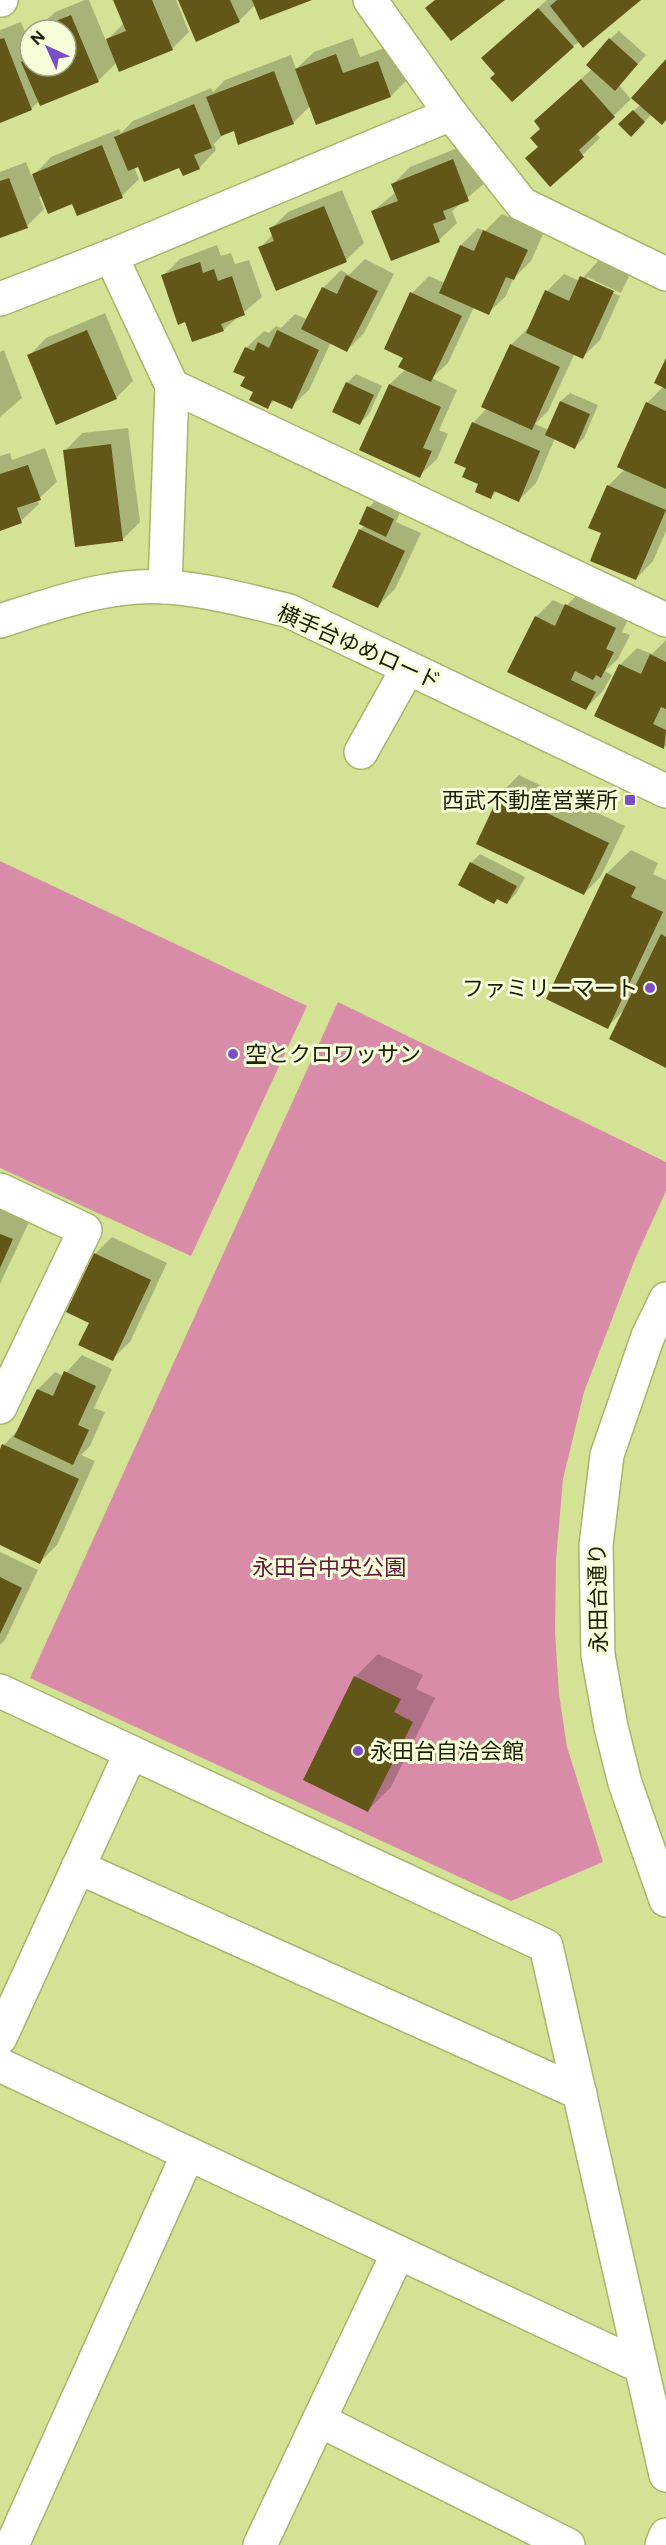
<svg xmlns="http://www.w3.org/2000/svg" width="666" height="2545" viewBox="0 0 666 2545" font-family="Figtree,'Noto Sans JP',sans-serif">
	<style>
		.green { fill: #d98ca7 }
		.shadow { fill: #0003 }
		.building { fill: #635619 }
		.lines { fill: none; stroke-linecap: round; stroke-linejoin: round }
		.minor-casing { stroke: #a8b56a; stroke-width: 36 }
		.minor { stroke: #fff; stroke-width: 33 }
		.poi-dot { fill: #7b4dc6; stroke: #f6ffd9; stroke-width: 2 }
		.labels { text-anchor: middle; dominant-baseline: central; stroke-width: 6; stroke-linejoin: round; paint-order: stroke }
		.street-label { font-size: 22px; fill: #1a1e01; stroke: #f6ffd9 }
		.poi-label { font-size: 22px; fill: #1a1e01; stroke: #f6ffd9; text-anchor: end }
		.park-label { font-size: 22px; fill: #641439; stroke: #f6ffd9 }
	</style>
	<rect width="100%" height="100%" fill="#d3e295"/>
	<g class="green">
		<path d="M0 861 307 1006 191 1256 0 1168Z"/>
		<path d="M338 1002 666 1162V1191L635 1259 584 1392 563 1479 556 1560 555 1632 559 1694 567 1747 603 1862 511 1901 30 1678Z"/>
	</g>
	<g class="shadow">
		<path d="M85 0H89L106 41 124 23 114 0H176L189 32 172 49 117 62 98 81 39 101 32 108 0 121V30L21 22 30 44V66H66V30L37 29 55 12Z"/>
		<path d="M180 0H308L255 5 239 21Z"/>
		<path d="M547 0H639L573 46 497 74 483 58Z"/>
		<path d="M619 31 646 55 619 85 631 99 596 133 600 138 550 185 539 146 542 128 553 104 592 69 610 39Z"/>
		<path d="M353 38 360 57 395 44 408 79 391 96 310 106 293 123 234 129 225 133 214 144 216 150 199 168 139 165 134 167 139 179 122 196H42L39 197 44 209 27 226 0 237V172L26 162 32 177 51 157 119 129 121 133 133 121 211 88 213 92 225 80 291 55 296 69 314 52Z"/>
		<path d="M666 61V118L652 114 631 135 620 124 641 104Z"/>
		<path d="M470 143 486 182 452 211 457 223 439 240 392 259 373 211 396 192 393 184 410 167Z"/>
		<path d="M342 190 364 243 346 260 276 289 260 248 273 234 271 229 288 212Z"/>
		<path d="M502 214 544 232 531 261 513 279 506 296 488 313 474 307 448 363 432 378 457 390 439 430 448 434 437 459 419 476 361 450 390 384 406 369 412 293 429 276 445 283 461 245 478 228 485 231Z"/>
		<path d="M217 245 221 256 231 253 235 264 249 260 262 297 223 330 186 320 163 276 180 259Z"/>
		<path d="M365 259 394 274 364 333 347 350 331 342 309 390 291 407 275 400 267 407 247 376 246 348 264 331 269 333 276 326 281 328 295 314 307 319 324 287 341 270 349 275Z"/>
		<path d="M599 260 630 274 621 293 587 277V281L620 296 600 340 583 357 575 353 548 411 535 424 549 430 561 401 570 393 598 405 584 438 575 447 555 438 536 483 519 500 497 491 491 497 468 468 473 423 487 408 511 345 528 328 547 291 564 274 580 281Z"/>
		<path d="M105 313 133 381 116 398 29 356 46 338Z"/>
		<path d="M4 350 22 398 0 417V352Z"/>
		<path d="M666 361V531L653 561 636 579 603 533 608 486 625 469 647 403 664 386Z"/>
		<path d="M356 374 382 386 369 414 360 423 347 383Z"/>
		<path d="M128 428 140 522 122 540 65 451 82 433Z"/>
		<path d="M45 448 57 482 37 500 39 504 21 521 0 529V456L10 453 12 460Z"/>
		<path d="M378 498 401 510 396 522 421 533 395 589 378 606 360 530 365 525 369 507Z"/>
		<path d="M584 588 632 611 622 632 630 635 618 659 605 671 612 675 603 691 586 708 536 617 553 600 566 606Z"/>
		<path d="M666 640V745L664 747 620 665 637 648 652 654Z"/>
		<path d="M519 775 625 826 601 876 584 894 502 792Z"/>
		<path d="M631 850 658 863 653 874 666 880V1066L624 1010 607 1027 548 998 607 873Z"/>
		<path d="M480 854 525 877 516 894 507 903 460 884 471 863Z"/>
		<path d="M0 1197 10 1202 6 1212 29 1222 0 1284Z"/>
		<path d="M112 1237 167 1263 130 1342 112 1359 91 1322 95 1254Z"/>
		<path d="M82 1355 112 1369 94 1408 105 1412 90 1446 81 1455 95 1461 57 1545 40 1562 0 1544V1453L4 1445 19 1429 38 1389 55 1372 63 1376Z"/>
		<path d="M0 1552 38 1570 5 1640 0 1645Z"/>
		<path d="M378 1654 423 1675 416 1689 435 1698 391 1787 368 1810 355 1677Z"/>
	</g>
	<g class="building">
		<path d="M113 0H152L173 50 119 72 106 39 126 31Z"/>
		<path d="M178 0H230L240 22 196 42Z"/>
		<path d="M252 0H312L260 20Z"/>
		<path d="M435 0H505L451 41 425 8Z"/>
		<path d="M557 0H641L583 48 550 6Z"/>
		<path d="M538 8 574 47 512 102 490 78 495 74 481 58Z"/>
		<path d="M71 15 99 82 40 106 21 62 30 58V66H66V30H33Z"/>
		<path d="M4 38 32 110 0 123V39Z"/>
		<path d="M609 38 638 64 615 91 586 65Z"/>
		<path d="M336 54 343 73 378 61 391 97 316 125 295 69Z"/>
		<path d="M666 59V120L662 125 631 98Z"/>
		<path d="M274 71 294 124 238 145 234 131 221 136 206 97Z"/>
		<path d="M581 79 615 117 579 150 584 157 550 187 525 158 538 147 530 138 540 129 534 121Z"/>
		<path d="M194 104 212 148 194 155 200 169 183 176 179 168 144 182 138 167 128 171 114 137Z"/>
		<path d="M633 110 645 122 631 137 618 124Z"/>
		<path d="M102 145 123 198 77 216 72 204 48 214 32 174Z"/>
		<path d="M453 159 469 201 443 211 446 219 433 224 440 242 391 261 371 211 398 201 391 184Z"/>
		<path d="M9 178 28 228 0 238V181Z"/>
		<path d="M324 206 347 262 276 291 258 247 274 241 269 228Z"/>
		<path d="M483 230 528 250 514 280 506 277 489 315 439 293 460 245 474 251Z"/>
		<path d="M200 262 203 273 214 269 218 281 232 276 245 315 221 324 224 331 192 342 185 322 178 325 161 275Z"/>
		<path d="M346 275 378 291 347 352 301 329 322 287 337 294Z"/>
		<path d="M580 276 614 291 583 359 526 333 545 290 569 301Z"/>
		<path d="M410 292 462 316 431 382 398 367 403 358 384 349Z"/>
		<path d="M87 330 117 399 56 425 27 355Z"/>
		<path d="M277 330 319 350 292 409 272 400 268 409 249 400 253 392 240 386 245 377 233 372 245 347 254 351 258 342 269 348Z"/>
		<path d="M510 344 560 367 532 430 481 407Z"/>
		<path d="M666 358V389L654 383Z"/>
		<path d="M346 382 374 395 360 425 332 412Z"/>
		<path d="M389 384 441 407 423 448 432 451 420 478 359 450Z"/>
		<path d="M560 401 590 414 575 449 545 435Z"/>
		<path d="M646 402 666 411V489L617 467Z"/>
		<path d="M472 422 540 451 519 502 494 491 491 499 475 492 478 484 462 477 466 468 454 463Z"/>
		<path d="M111 444 123 541 75 547 63 450Z"/>
		<path d="M28 465 41 500 17 508 22 523 0 531V474Z"/>
		<path d="M607 485 666 510 636 580 590 561 601 533 588 528Z"/>
		<path d="M367 506 394 519 386 537 359 524Z"/>
		<path d="M359 529 405 551 378 608 332 587Z"/>
		<path d="M565 604 616 628 606 649 614 652 601 678 596 675 593 680 575 671 571 680 596 692 586 710 507 672 535 616 555 626Z"/>
		<path d="M650 654 666 662V709L661 707 653 724 666 730 664 749 594 716 619 664 641 674Z"/>
		<path d="M501 791 609 843 584 895 476 844Z"/>
		<path d="M470 862 517 886 507 904 497 899 494 904 458 885Z"/>
		<path d="M606 873 636 887 631 897 663 912 608 1029 546 999Z"/>
		<path d="M661 934 666 937V1068L609 1039Z"/>
		<path d="M0 1234 13 1239 0 1268Z"/>
		<path d="M94 1253 151 1280 113 1361 78 1345 89 1323 66 1312Z"/>
		<path d="M64 1371 96 1386 78 1425 89 1430 73 1465 14 1437 37 1389 53 1396Z"/>
		<path d="M2 1444 79 1479 40 1564 0 1545V1449Z"/>
		<path d="M0 1577 22 1588 0 1634Z"/>
		<path d="M354 1676 401 1699 394 1712 413 1722 368 1812 303 1780Z"/>
	</g>
	<g class="lines">
		<g class="minor-casing">
			<g id="minor">
				<path d="M0 0H1"/>
				<path d="M370 0 451 114 522 204 666 274"/>
				<path d="M111 256 172 386 165 587"/>
				<path d="M0 299 111 256 451 114"/>
				<path d="M172 386 666 620"/>
				<path d="M0 621C53 604 110 583 167 587 209 590 249 601 289 611L666 791"/>
				<path d="M361 752 408 668"/>
				<path d="M0 1190 85 1230 0 1407"/>
				<path d="M666 1299 648 1336 607 1455 596 1545 598 1655 611 1727 625 1783 666 1900"/>
				<path d="M0 1691 546 1946 666 2475"/>
				<path d="M78 1867 580 2093"/>
				<path d="M0 2038 131 1752"/>
				<path d="M0 2065 640 2366"/>
				<path d="M319 2420 568 2545"/>
				<path d="M12 2545 188 2154"/>
				<path d="M260 2545 398 2253"/>
				<path d="M662 2545 666 2535"/>
			</g>
		</g>
		<use href="#minor" class="minor"/>
	</g>
	<g class="poi-dot">
		<rect x="624" y="794" width="12" height="12" rx="3"/>
		<circle cx="650" cy="988" r="6"/>
		<circle cx="233" cy="1054" r="6"/>
		<circle cx="358" cy="1751" r="6"/>
	</g>
	<g class="labels">
		<g class="street-label">
			<text transform="translate(359 647) rotate(24)">横手台ゆめロード</text>
			<text transform="translate(598 1598) rotate(-91)">永田台通り</text>
		</g>
		<g class="poi-label">
			<text x="618" y="800">西武不動産営業所</text>
			<text x="638" y="988">ファミリーマート</text>
			<text x="245" y="1054" text-anchor="start">空とクロワッサン</text>
			<text x="370" y="1751" text-anchor="start">永田台自治会館</text>
		</g>
		<g class="park-label">
			<text x="329" y="1567">永田台中央公園</text>
		</g>
	</g>
	<g transform="translate(48 48) rotate(315)"><circle r="28" fill="#f6ffd9" stroke="#9ea583" stroke-width="1.5"/>
	<path d="M0-4.5L10 22L0 15L-10 22Z" fill="#7b4dc6"/>
	<text y="-9" font-size="16" font-weight="bold" text-anchor="middle" fill="#1a1e01">N</text>
	</g>
</svg>
